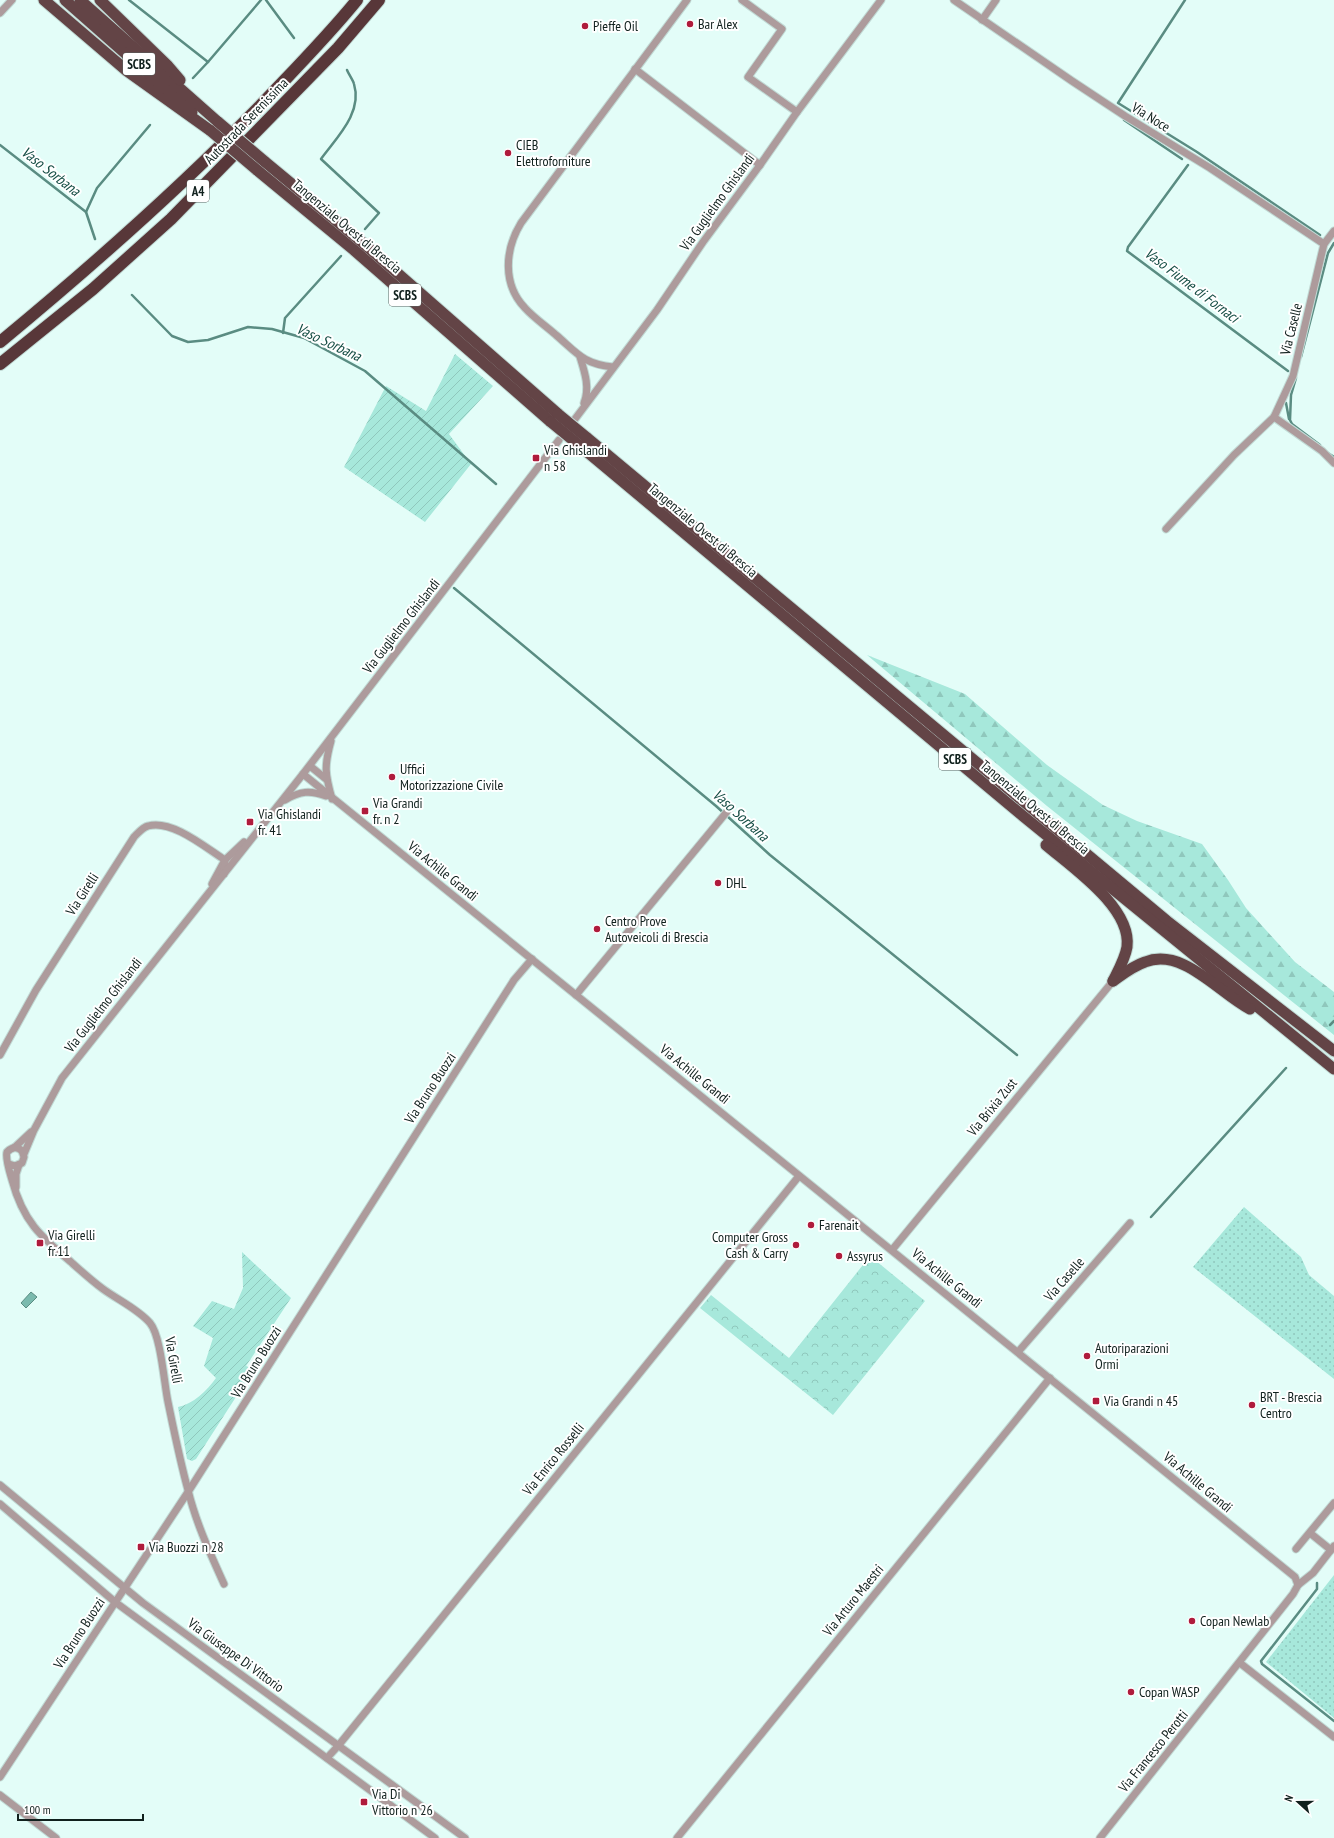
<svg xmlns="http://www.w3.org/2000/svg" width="1334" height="1838" viewBox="0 0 1334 1838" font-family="'PT Sans Narrow',sans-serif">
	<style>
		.grass { fill: url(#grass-dots) }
		.forest { fill: url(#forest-firs) }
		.park { fill: url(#park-crowns) }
		.garden { fill: url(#garden-furrows) }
		.water { fill: url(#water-ripples); stroke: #5a8c82 }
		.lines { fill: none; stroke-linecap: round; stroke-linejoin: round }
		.stream { stroke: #5a8c82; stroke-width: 2.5 }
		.minor-casing { stroke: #c1dad5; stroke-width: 9 }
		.trunk-casing { stroke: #c1dad5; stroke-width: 13 }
		.motorway-casing { stroke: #c1dad5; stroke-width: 14 }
		.minor { stroke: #ad9b9c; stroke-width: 7 }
		.trunk { stroke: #634446; stroke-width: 11 }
		.motorway { stroke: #583739; stroke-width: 12 }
		.trunk-bridge-casing { stroke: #c1dad5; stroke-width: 13; stroke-linecap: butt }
		.trunk-bridge { stroke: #634446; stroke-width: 11 }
		.poi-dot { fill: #af1b3c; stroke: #fff; stroke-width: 1.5 }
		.labels { text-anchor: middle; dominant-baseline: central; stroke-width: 4; stroke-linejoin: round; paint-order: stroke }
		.shield { fill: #fff; stroke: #586361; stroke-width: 1 }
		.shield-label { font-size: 13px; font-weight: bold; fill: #10201d }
		.poi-label { font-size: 14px; fill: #10201d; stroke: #fff; text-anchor: start }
		.street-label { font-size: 14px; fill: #10201d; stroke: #fff }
		.water-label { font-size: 15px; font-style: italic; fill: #154d44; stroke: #fff }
	</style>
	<defs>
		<pattern id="grass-dots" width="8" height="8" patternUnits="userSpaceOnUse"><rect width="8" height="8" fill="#a7e8db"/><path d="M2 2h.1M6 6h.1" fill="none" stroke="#8fc7bc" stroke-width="1.8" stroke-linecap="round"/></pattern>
		<pattern id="forest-firs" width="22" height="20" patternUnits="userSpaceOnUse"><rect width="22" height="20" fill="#a7e8db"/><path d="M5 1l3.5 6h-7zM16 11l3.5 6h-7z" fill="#8fc7bc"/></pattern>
		<pattern id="park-crowns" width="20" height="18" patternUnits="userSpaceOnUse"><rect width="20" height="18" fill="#a7e8db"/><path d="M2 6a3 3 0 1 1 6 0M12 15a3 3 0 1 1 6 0" fill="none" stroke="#8fc7bc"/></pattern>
		<pattern id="garden-furrows" width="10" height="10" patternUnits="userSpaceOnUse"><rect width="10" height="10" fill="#a7e8db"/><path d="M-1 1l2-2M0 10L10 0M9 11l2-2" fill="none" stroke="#8fc7bc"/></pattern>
		<pattern id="water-ripples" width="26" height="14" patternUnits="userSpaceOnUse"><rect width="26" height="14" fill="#7abaae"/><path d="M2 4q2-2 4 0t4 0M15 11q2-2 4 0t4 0" fill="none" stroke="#63978d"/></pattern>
	</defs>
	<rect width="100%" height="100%" fill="#e3fdf8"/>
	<g class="grass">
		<path d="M1244 1207 1301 1257 1309 1275 1334 1296V1379L1193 1267Z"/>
		<path d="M1334 1575V1718L1266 1662Z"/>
	</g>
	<path class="forest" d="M867 655 965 694 1047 765 1103 805 1137 821 1202 844 1228 880 1246 908 1295 962 1334 992V1035L1047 806Z"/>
	<path class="park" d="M870 1256 925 1301 833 1415 700 1308 711 1295 789 1358Z"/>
	<g class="garden">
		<path d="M455 354 493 386 449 434 471 464 425 522 344 467 386 386 426 411Z"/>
		<path d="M242 1252 291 1298 246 1366 254 1369 196 1459 192 1461 187 1459 178 1407C193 1404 207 1391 216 1378L204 1366 213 1338 193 1326 212 1301 234 1309 243 1288Z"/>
	</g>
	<path class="water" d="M31 1292 37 1297 26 1308 21 1303Z"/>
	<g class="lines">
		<g class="stream">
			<path d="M129 0 208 62 193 78"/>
			<path d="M266 0 294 38"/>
			<path d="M1185 0 1118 103 1197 152 1320 235"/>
			<path d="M208 62 261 0"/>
			<path d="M347 70C349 75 353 80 354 84 363 113 336 138 321 159L379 213 365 229"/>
			<path d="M1124 120 1182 159"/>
			<path d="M0 145 86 212 95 239"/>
			<path d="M1188 165 1128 247 1127 251 1288 371"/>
			<path d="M86 212 97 188 150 125"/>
			<path d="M132 295 172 336 188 342 208 340 248 327 272 329 304 338 365 371 496 484"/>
			<path d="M283 333 285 318 341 256"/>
			<path d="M1301 357 1328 253 1334 243"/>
			<path d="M1296 378 1291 395 1290 420 1292 424 1320 445"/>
			<path d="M1286 403 1289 419"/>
			<path d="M1328 453 1334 457"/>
			<path d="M454 588 716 806 770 855 1017 1055"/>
			<path d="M1330 1025 1334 1021"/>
			<path d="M1151 1217 1286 1068"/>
			<path d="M1317 1583V1589L1261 1661 1262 1664 1334 1721"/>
		</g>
		<g class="minor-casing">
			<g id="minor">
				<path d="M742 0 782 29 748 77 797 112"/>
				<path d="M954 0 1072 81 1125 116 1210 168 1324 244 1334 231"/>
				<path d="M0 13 12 0"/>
				<path d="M982 20 996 0"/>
				<path d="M635 69 760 165"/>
				<path d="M580 357C585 373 590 388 584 403"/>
				<path d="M613 367C583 364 577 353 556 335 546 326 534 318 525 308 502 284 505 249 521 223L687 0"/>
				<path d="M1274 417 1322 451 1334 463"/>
				<path d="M575 419 657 310 703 242 760 165 797 112 881 0"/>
				<path d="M1166 529 1234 455 1274 417 1293 376 1324 244"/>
				<path d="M331 741C324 766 325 774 332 799"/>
				<path d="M310 766 326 779"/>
				<path d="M303 774 1295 1577 1298 1585"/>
				<path d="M285 800C300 791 310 790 326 796"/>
				<path d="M212 884 225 860 244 842"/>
				<path d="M576 995 730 808"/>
				<path d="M0 1055 36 990 134 837C138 833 143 827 148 826 172 819 206 848 225 860L224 874"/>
				<path d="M15 1147 31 1132"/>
				<path d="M24 1154 34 1130 62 1078 303 774 559 440"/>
				<path d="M9 1164 15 1166 22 1163 24 1157 22 1151C17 1146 12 1147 7 1152 5 1158 10 1173 12 1180 23 1221 40 1236 71 1262 81 1271 92 1281 103 1289 118 1300 138 1309 150 1323 161 1336 164 1383 168 1402 174 1431 180 1461 188 1490 196 1523 210 1553 224 1584"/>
				<path d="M16 1187V1174L19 1165"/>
				<path d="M892 1250 1113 981"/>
				<path d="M1018 1352 1130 1223"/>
				<path d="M0 1485 143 1603 465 1838"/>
				<path d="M0 1504 115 1602 435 1838"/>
				<path d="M1310 1533 1331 1550"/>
				<path d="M1296 1549 1334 1503"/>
				<path d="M1240 1663 1334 1737"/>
				<path d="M327 1758 338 1746 799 1176"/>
				<path d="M0 1777 188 1492 514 980 532 959"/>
				<path d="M0 1795 56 1838"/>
				<path d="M677 1838 1050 1378"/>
				<path d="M1100 1838 1293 1594 1298 1585 1313 1573 1334 1546"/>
			</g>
		</g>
		<g class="trunk-casing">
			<g id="trunk">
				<path d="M44 0 127 71 211 131"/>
				<path d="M65 0 192 112"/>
				<path d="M80 0 218 122"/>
				<path d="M100 0 168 66 180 80"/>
				<path d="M264 161 363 243 558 414"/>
				<path d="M257 170 354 250 551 422"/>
				<path d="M586 437 1167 921 1334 1051"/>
				<path d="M579 445 1023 816 1334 1069"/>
				<path d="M1046 845C1073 868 1132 908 1127 947 1125 959 1118 971 1113 981"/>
				<path d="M1113 981C1123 974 1133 966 1145 962 1183 947 1219 993 1250 1009"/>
			</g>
		</g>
		<g class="motorway-casing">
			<g id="motorway">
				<path d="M0 342C91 267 179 189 261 105 294 70 327 37 357 0"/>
				<path d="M0 364 93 289 171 219 338 48 379 0"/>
			</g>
		</g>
		<use href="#minor" class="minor"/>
		<use href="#trunk" class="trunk"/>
		<use href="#motorway" class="motorway"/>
		<g class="trunk-bridge-casing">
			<g id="trunk-bridge">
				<path d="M218 122 264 161"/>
				<path d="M211 131 257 170"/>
				<path d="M558 414 586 437"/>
				<path d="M551 422 579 445"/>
			</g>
		</g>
		<use href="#trunk-bridge" class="trunk-bridge"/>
	</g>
	<g class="poi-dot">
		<circle cx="690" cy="24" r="4"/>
		<circle cx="585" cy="26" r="4"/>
		<circle cx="508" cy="153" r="4"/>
		<rect x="532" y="454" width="8" height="8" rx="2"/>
		<circle cx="392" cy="777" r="4"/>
		<rect x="361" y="807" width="8" height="8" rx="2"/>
		<rect x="246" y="818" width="8" height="8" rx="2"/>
		<circle cx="718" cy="883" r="4"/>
		<circle cx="597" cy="929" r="4"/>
		<circle cx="811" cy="1225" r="4"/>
		<rect x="36" y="1239" width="8" height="8" rx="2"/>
		<circle cx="796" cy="1245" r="4"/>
		<circle cx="839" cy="1256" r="4"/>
		<circle cx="1087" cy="1356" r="4"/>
		<rect x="1092" y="1397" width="8" height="8" rx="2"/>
		<circle cx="1252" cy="1405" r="4"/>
		<rect x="137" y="1543" width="8" height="8" rx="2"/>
		<circle cx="1192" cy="1621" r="4"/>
		<circle cx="1131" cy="1692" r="4"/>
		<rect x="360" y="1798" width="8" height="8" rx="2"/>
	</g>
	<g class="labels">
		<g class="shield">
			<rect x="123" y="53" width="32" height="22" rx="3"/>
			<rect x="187" y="180" width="22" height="22" rx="3"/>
			<rect x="389" y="284" width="32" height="22" rx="3"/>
			<rect x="939" y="748" width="32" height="22" rx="3"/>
		</g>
		<g class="shield-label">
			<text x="139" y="64">SCBS</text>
			<text x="198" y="191">A4</text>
			<text x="405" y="295">SCBS</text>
			<text x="955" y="759">SCBS</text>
		</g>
		<g class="poi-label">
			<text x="698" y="24">Bar Alex</text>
			<text x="593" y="26">Pieffe Oil</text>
			<text x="516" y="145">CIEB<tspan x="516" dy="16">Elettroforniture</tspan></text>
			<text x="544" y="450">Via Ghislandi<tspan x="544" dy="16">n 58</tspan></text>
			<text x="400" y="769">Uffici<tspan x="400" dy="16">Motorizzazione Civile</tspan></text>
			<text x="373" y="803">Via Grandi<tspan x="373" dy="16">fr. n 2</tspan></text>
			<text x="258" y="814">Via Ghislandi<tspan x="258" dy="16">fr. 41</tspan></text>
			<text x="726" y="883">DHL</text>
			<text x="605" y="921">Centro Prove<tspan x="605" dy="16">Autoveicoli di Brescia</tspan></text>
			<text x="819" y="1225">Farenait</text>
			<text x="48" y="1235">Via Girelli<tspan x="48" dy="16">fr.11</tspan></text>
			<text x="788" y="1237" text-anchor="end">Computer Gross<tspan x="788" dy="16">Cash &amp; Carry</tspan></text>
			<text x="847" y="1256">Assyrus</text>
			<text x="1095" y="1348">Autoriparazioni<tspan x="1095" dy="16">Ormi</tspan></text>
			<text x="1260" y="1397">BRT - Brescia<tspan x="1260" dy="16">Centro</tspan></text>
			<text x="1104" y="1401">Via Grandi n 45</text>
			<text x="149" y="1547">Via Buozzi n 28</text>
			<text x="1200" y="1621">Copan Newlab</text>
			<text x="1139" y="1692">Copan WASP</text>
			<text x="372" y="1794">Via Di<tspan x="372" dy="16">Vittorio n 26</tspan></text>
		</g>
		<g class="street-label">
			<text transform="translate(1151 117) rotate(32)">Via Noce</text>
			<text transform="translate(246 121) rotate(-46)">Autostrada Serenissima</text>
			<text transform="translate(717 202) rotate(-54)">Via Guglielmo Ghislandi</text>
			<text transform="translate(347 226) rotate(40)">Tangenziale Ovest di Brescia</text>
			<text transform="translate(1291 329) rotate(-76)">Via Caselle</text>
			<text transform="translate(703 530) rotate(40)">Tangenziale Ovest di Brescia</text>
			<text transform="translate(401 626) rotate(-52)">Via Guglielmo Ghislandi</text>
			<text transform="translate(1035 807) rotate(40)">Tangenziale Ovest di Brescia</text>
			<text transform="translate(443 871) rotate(39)">Via Achille Grandi</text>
			<text transform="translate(82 894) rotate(-57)">Via Girelli</text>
			<text transform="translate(103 1005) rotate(-52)">Via Guglielmo Ghislandi</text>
			<text transform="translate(695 1074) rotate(39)">Via Achille Grandi</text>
			<text transform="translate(430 1088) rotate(-57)">Via Bruno Buozzi</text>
			<text transform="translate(992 1107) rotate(-51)">Via Brixia Zust</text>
			<text transform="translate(947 1278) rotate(39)">Via Achille Grandi</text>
			<text transform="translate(1064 1279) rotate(-49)">Via Caselle</text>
			<text transform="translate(174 1360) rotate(80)">Via Girelli</text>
			<text transform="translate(256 1362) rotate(-58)">Via Bruno Buozzi</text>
			<text transform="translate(553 1459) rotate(-51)">Via Enrico Rosselli</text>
			<text transform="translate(1198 1482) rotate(40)">Via Achille Grandi</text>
			<text transform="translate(853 1600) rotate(-51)">Via Arturo Maestri</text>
			<text transform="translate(79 1633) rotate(-57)">Via Bruno Buozzi</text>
			<text transform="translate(236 1655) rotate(36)">Via Giuseppe Di Vittorio</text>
			<text transform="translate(1153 1751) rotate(-51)">Via Francesco Perotti</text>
		</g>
		<g class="water-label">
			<text transform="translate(51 171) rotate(38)">Vaso Sorbana</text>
			<text transform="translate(1192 285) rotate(37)">Vaso Fiume di Fornaci</text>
			<text transform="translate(329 342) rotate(25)">Vaso Sorbana</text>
			<text transform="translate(741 815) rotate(42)">Vaso Sorbana</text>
		</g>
	</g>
	<g transform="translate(1298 1802) rotate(291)" stroke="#ffffff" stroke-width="3" paint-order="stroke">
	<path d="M0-3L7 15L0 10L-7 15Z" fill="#10201d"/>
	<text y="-6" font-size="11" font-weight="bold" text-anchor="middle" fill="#10201d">N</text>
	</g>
	<path d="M18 1814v6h125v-6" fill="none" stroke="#10201d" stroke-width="2"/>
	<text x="24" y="1814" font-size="12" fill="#10201d" stroke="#ffffff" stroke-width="3" paint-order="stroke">100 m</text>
</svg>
